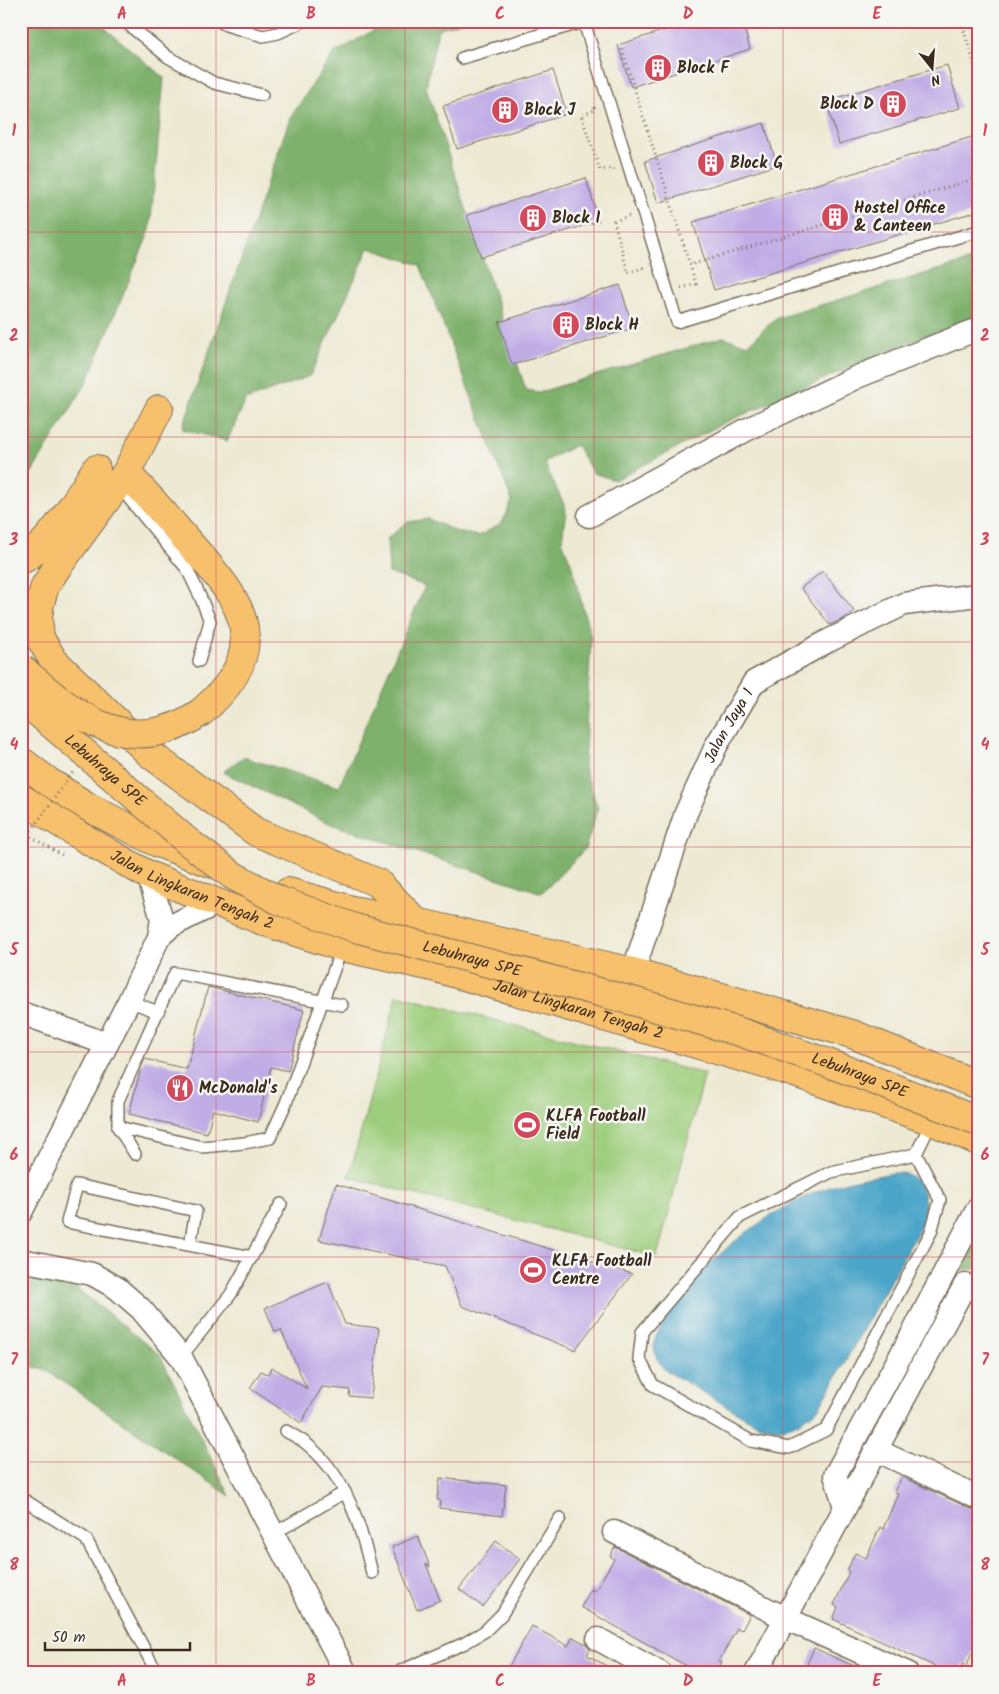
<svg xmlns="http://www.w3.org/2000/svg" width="999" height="1694" viewBox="0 0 999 1694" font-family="Kalam,sans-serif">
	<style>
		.green { fill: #9ece7d; stroke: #6c7c4e }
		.forest { fill: #7eb16c; stroke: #5c6e45 }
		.water { fill: #4ba5c9; stroke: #436874 }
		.building { fill: #c1ade6 }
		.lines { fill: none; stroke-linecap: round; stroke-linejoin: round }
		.service-casing { stroke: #796d5d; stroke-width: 14 }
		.minor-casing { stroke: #796d5d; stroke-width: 25 }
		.trunk-casing { stroke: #796d5d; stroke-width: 30 }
		.motorway-casing { stroke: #796d5d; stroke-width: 30 }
		.path { stroke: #796d5d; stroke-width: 3; stroke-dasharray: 1 4; stroke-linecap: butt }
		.service { stroke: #fff; stroke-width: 11 }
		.minor { stroke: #fff; stroke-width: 22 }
		.trunk { stroke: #f7c06c; stroke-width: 28 }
		.motorway { stroke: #f7c06c; stroke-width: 28 }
		.motorway-bridge-casing { stroke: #796d5d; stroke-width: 30; stroke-linecap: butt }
		.path-bridge { stroke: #796d5d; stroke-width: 3; stroke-dasharray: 1 4; stroke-linecap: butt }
		.motorway-bridge { stroke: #f7c06c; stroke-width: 28 }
		.grid { fill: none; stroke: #d1495b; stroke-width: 1; stroke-opacity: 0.55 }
		.labels { text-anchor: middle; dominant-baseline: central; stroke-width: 5; stroke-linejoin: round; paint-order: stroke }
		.poi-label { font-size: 16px; font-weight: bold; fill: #3b2a1e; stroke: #f6f6f2; text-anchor: start }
		.street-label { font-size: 16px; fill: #3b2a1e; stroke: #f6f6f2 }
		.neatline { fill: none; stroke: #d1495b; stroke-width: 2 }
		.grid-label { font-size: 16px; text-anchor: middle; font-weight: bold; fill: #d1495b }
	</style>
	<rect width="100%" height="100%" fill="#f6f6f2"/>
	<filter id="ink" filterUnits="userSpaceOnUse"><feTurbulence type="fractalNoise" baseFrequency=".02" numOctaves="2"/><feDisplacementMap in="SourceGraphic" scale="10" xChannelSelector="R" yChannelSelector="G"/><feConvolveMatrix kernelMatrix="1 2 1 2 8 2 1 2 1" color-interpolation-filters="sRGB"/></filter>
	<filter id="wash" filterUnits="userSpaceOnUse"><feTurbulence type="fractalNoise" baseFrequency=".0096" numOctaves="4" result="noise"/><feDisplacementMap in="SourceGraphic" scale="20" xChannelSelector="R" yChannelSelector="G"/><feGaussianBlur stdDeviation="1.12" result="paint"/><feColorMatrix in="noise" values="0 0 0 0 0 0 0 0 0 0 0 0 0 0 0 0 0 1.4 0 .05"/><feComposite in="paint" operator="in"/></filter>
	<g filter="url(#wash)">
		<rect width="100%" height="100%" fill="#ede9d3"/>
		<path class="green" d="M397 995 705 1074 657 1257 349 1177Z"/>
		<g class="forest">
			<path d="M21 21H97L164 78 150 230 87 382 21 490Z"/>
			<path d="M389 21H464L438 29 426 87 526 390 540 392 723 337 748 345 774 319 978 258V318L899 346 724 423 615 480 593 473 576 445 544 462 566 509 562 541 571 563 591 638 584 768 598 808 585 849 542 893 331 824 223 772 243 757 339 787 425 586 389 573 387 539 407 522 429 519 457 532 479 536 502 523 512 501 420 265 369 248 310 376 246 400 227 441 182 429 290 118 333 54Z"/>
			<path d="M978 1232V1269H954Z"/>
			<path d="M21 1279 69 1282 160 1355 230 1496 44 1369 21 1365Z"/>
		</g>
		<path class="water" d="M894 1173C897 1173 903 1173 906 1174 925 1180 926 1203 925 1219L819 1408C807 1418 791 1430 773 1428 768 1427 762 1425 757 1424L665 1370C659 1362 654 1356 654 1346 654 1336 662 1327 666 1318 698 1266 751 1223 805 1197 833 1183 863 1178 894 1173Z"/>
		<g id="blocks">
			<g class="building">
				<path d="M694 21H742L750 49 631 87 618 45Z"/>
				<path d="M947 65 960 108 839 144 826 101Z"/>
				<path d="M553 70 567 114 457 149 443 106Z"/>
				<path d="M764 123 777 165 658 203 645 161Z"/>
				<path d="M978 135V211L714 290 693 222Z"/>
				<path d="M586 178 599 221 481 257 467 215Z"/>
				<path d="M620 285 633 328 512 365 499 322Z"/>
				<path d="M823 571 854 611 845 618 830 625 801 588Z"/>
				<path d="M208 987 304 1010 288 1071 271 1067 258 1122 213 1110 207 1133 129 1114 141 1068 145 1059 187 1069Z"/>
				<path d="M336 1184 632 1274 575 1350 462 1306 445 1266 319 1240Z"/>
				<path d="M328 1282 345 1324 379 1328 371 1398 349 1396 350 1390 322 1387 301 1423 250 1388 261 1371 268 1374 272 1367 307 1389 281 1330 275 1332 265 1308Z"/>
				<path d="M902 1477 978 1512V1641L966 1666 963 1664 959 1673H949L833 1619 838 1607 834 1605 849 1572 847 1571 855 1553 866 1558 880 1527 883 1529 898 1494 894 1492Z"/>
				<path d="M440 1478 506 1485 502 1516 439 1508 440 1500H437Z"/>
				<path d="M418 1536 430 1567 426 1564 440 1600 417 1610 392 1547Z"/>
				<path d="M496 1541 520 1559 483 1607 459 1589Z"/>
				<path d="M615 1547 750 1615 742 1630 737 1628 719 1661 722 1662 716 1673H699L581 1607 591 1589 595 1591 614 1559 610 1556Z"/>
				<path d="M532 1626 568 1646 573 1637 586 1644 590 1649 587 1655 619 1673H505Z"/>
				<path d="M814 1648 869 1673H808L811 1666 807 1664Z"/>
			</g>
		</g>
	</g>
	<g filter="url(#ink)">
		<use href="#blocks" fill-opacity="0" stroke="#796d5d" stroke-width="1"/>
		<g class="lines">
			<g class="service-casing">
				<g id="service">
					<path d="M124 21 168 57 214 83 262 95"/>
					<path d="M219 21 226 25 263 36 278 33 304 21"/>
					<path d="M584 22 677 322 978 231"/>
					<path d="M462 58 586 21"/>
					<path d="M118 485 187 569 200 596 210 621 199 661"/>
					<path d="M129 1001 158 1012"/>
					<path d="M118 1127 202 1147 244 1143 270 1138 286 1103 342 947"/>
					<path d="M135 1154 118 1127V1101L175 973 342 1005"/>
					<path d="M916 1154 940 1200 931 1232 826 1430 789 1448 751 1441 653 1385 639 1358 642 1332 740 1217 831 1172 916 1154 932 1121"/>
					<path d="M190 1245 196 1211 77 1185 67 1222 252 1257"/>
					<path d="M181 1357 231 1294 281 1204"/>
					<path d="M286 1431C294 1436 303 1440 309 1446 347 1478 361 1527 372 1573"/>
					<path d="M21 1498 86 1539 157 1673"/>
					<path d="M273 1534 345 1492"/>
					<path d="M396 1673 465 1643 485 1631 502 1614 560 1518"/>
				</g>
			</g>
			<g class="minor-casing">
				<g id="minor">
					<path d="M589 516 746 430 857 377 978 329"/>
					<path d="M159 937 171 926 217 903"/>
					<path id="s1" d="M633 972 686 813 716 746 754 682 828 641 904 604 978 595"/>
					<path d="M21 1013 107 1044"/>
					<path d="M21 1212 129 1001 159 937 162 919 148 875"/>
					<path d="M21 1260 92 1274 117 1288 141 1309 181 1357 346 1673"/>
					<path d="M876 1450 978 1498"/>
					<path d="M845 1507 835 1475 914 1331 978 1208"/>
					<path d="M614 1532 785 1618 907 1673"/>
					<path d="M598 1639 660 1673"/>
					<path d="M756 1673 965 1285 978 1291"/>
				</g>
			</g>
			<g class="trunk-casing">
				<g id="trunk">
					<path d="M21 761 49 782 90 808 158 843 213 864"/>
					<path id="s2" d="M21 798 77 834 148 875 268 923 342 947 433 967 792 1072 932 1121 978 1141"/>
					<path d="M288 892 352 910 416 922 633 972 852 1034 978 1085"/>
				</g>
			</g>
			<g class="motorway-casing">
				<g id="motorway">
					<path d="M159 409 126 473 56 569 45 586 40 603 38 618 40 638 53 660 150 754 256 832 378 883 416 922"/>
					<path d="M126 473C149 495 169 520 190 544 205 561 221 578 232 597 261 645 237 682 200 713"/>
					<path d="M21 560C47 550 81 493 96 469"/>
				</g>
			</g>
			<g class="path">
				<path d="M961 21 978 76"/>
				<path d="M622 49 690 265 978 178"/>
				<path d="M594 107 595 110 581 115 600 170 613 168 614 170"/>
				<path d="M629 216 614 221 628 273 643 268 644 270"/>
				<path d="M681 288 696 284 690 265"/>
			</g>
			<use href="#service" class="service"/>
			<use href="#minor" class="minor"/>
			<use href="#trunk" class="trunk"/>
			<use href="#motorway" class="motorway"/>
			<g class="motorway-bridge-casing">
				<g id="motorway-bridge">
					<path d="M21 668C75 716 129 761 200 713"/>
					<path id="s3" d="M21 698 187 841 232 875 278 900 355 928 629 1000 740 1032 850 1071 978 1121"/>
				</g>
			</g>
			<path class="path-bridge" d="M62 855 28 835 73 772"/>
			<use href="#motorway-bridge" class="motorway-bridge"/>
		</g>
	</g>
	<path class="grid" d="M216 21V1673M405 21V1673M594 21V1673M783 21V1673M21 232H978M21 437H978M21 642H978M21 847H978M21 1052H978M21 1257H978M21 1462H978"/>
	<defs>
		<g id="building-disc" transform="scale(1.4375)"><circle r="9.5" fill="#d1495b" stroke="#f6f6f2"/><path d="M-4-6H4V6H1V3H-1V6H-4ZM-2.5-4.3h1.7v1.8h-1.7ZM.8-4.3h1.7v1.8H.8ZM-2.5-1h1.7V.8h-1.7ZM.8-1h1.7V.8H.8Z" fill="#fff"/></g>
		<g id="restaurant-disc" transform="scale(1.4375)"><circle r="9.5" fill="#d1495b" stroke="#f6f6f2"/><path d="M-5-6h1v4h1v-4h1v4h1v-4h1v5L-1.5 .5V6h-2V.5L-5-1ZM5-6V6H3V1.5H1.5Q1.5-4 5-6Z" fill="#fff"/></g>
		<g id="stadium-disc" transform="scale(1.4375)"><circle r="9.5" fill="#d1495b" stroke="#f6f6f2"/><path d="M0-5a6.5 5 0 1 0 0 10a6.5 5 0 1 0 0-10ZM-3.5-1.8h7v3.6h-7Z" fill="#fff"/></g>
	</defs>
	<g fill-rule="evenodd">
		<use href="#building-disc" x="658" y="68"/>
		<use href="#building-disc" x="893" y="104"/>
		<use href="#building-disc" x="505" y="110"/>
		<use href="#building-disc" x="711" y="163"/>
		<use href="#building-disc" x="835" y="217"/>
		<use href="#building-disc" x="533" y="218"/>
		<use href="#building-disc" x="566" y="325"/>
		<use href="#restaurant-disc" x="180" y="1088"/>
		<use href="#stadium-disc" x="527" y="1125"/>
		<use href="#stadium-disc" x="533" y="1270"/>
	</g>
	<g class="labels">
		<g class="poi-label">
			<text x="677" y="68">Block F</text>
			<text x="874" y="104" text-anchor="end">Block D</text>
			<text x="524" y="110">Block J</text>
			<text x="730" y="163">Block G</text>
			<text x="854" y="208">Hostel Office<tspan x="854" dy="18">&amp; Canteen</tspan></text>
			<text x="552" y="218">Block I</text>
			<text x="585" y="325">Block H</text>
			<text x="199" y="1088">McDonald's</text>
			<text x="546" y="1116">KLFA Football<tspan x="546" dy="18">Field</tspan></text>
			<text x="552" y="1261">KLFA Football<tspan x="552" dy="18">Centre</tspan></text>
		</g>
		<g class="street-label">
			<text stroke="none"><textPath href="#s1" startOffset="265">Jalan Jaya 1</textPath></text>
			<text stroke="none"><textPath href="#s3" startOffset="111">Lebuhraya SPE</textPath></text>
			<text stroke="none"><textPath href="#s2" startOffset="195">Jalan Lingkaran Tengah 2</textPath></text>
			<text stroke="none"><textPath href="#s3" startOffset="531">Lebuhraya SPE</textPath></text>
			<text stroke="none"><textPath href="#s2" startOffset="600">Jalan Lingkaran Tengah 2</textPath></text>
			<text stroke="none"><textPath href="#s3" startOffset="936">Lebuhraya SPE</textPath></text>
		</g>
	</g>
	<rect width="999" height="1694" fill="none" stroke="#f6f6f2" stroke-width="55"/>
	<g transform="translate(932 68) rotate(163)" stroke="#f6f6f2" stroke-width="4" paint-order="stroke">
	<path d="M0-4L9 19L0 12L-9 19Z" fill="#3b2a1e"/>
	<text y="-8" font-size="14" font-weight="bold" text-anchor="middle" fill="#3b2a1e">N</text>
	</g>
	<path d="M45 1642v8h145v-8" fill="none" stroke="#3b2a1e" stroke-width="2.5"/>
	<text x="52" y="1642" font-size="15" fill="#3b2a1e" stroke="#f6f6f2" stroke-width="4" paint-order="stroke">50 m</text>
	<rect x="28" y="28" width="944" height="1638" class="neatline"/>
	<g class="grid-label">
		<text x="122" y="19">A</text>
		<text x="311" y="19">B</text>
		<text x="500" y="19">C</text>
		<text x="688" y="19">D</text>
		<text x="877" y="19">E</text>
		<text x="14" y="136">1</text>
		<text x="985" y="136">1</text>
		<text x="14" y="341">2</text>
		<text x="985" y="341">2</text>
		<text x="14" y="545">3</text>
		<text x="985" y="545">3</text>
		<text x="14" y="750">4</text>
		<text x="985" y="750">4</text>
		<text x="14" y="955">5</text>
		<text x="985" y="955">5</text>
		<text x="14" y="1160">6</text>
		<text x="985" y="1160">6</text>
		<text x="14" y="1365">7</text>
		<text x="985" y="1365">7</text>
		<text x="14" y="1570">8</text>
		<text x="985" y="1570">8</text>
		<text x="122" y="1686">A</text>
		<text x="311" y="1686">B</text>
		<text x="500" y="1686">C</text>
		<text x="688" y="1686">D</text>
		<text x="877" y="1686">E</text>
	</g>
</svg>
